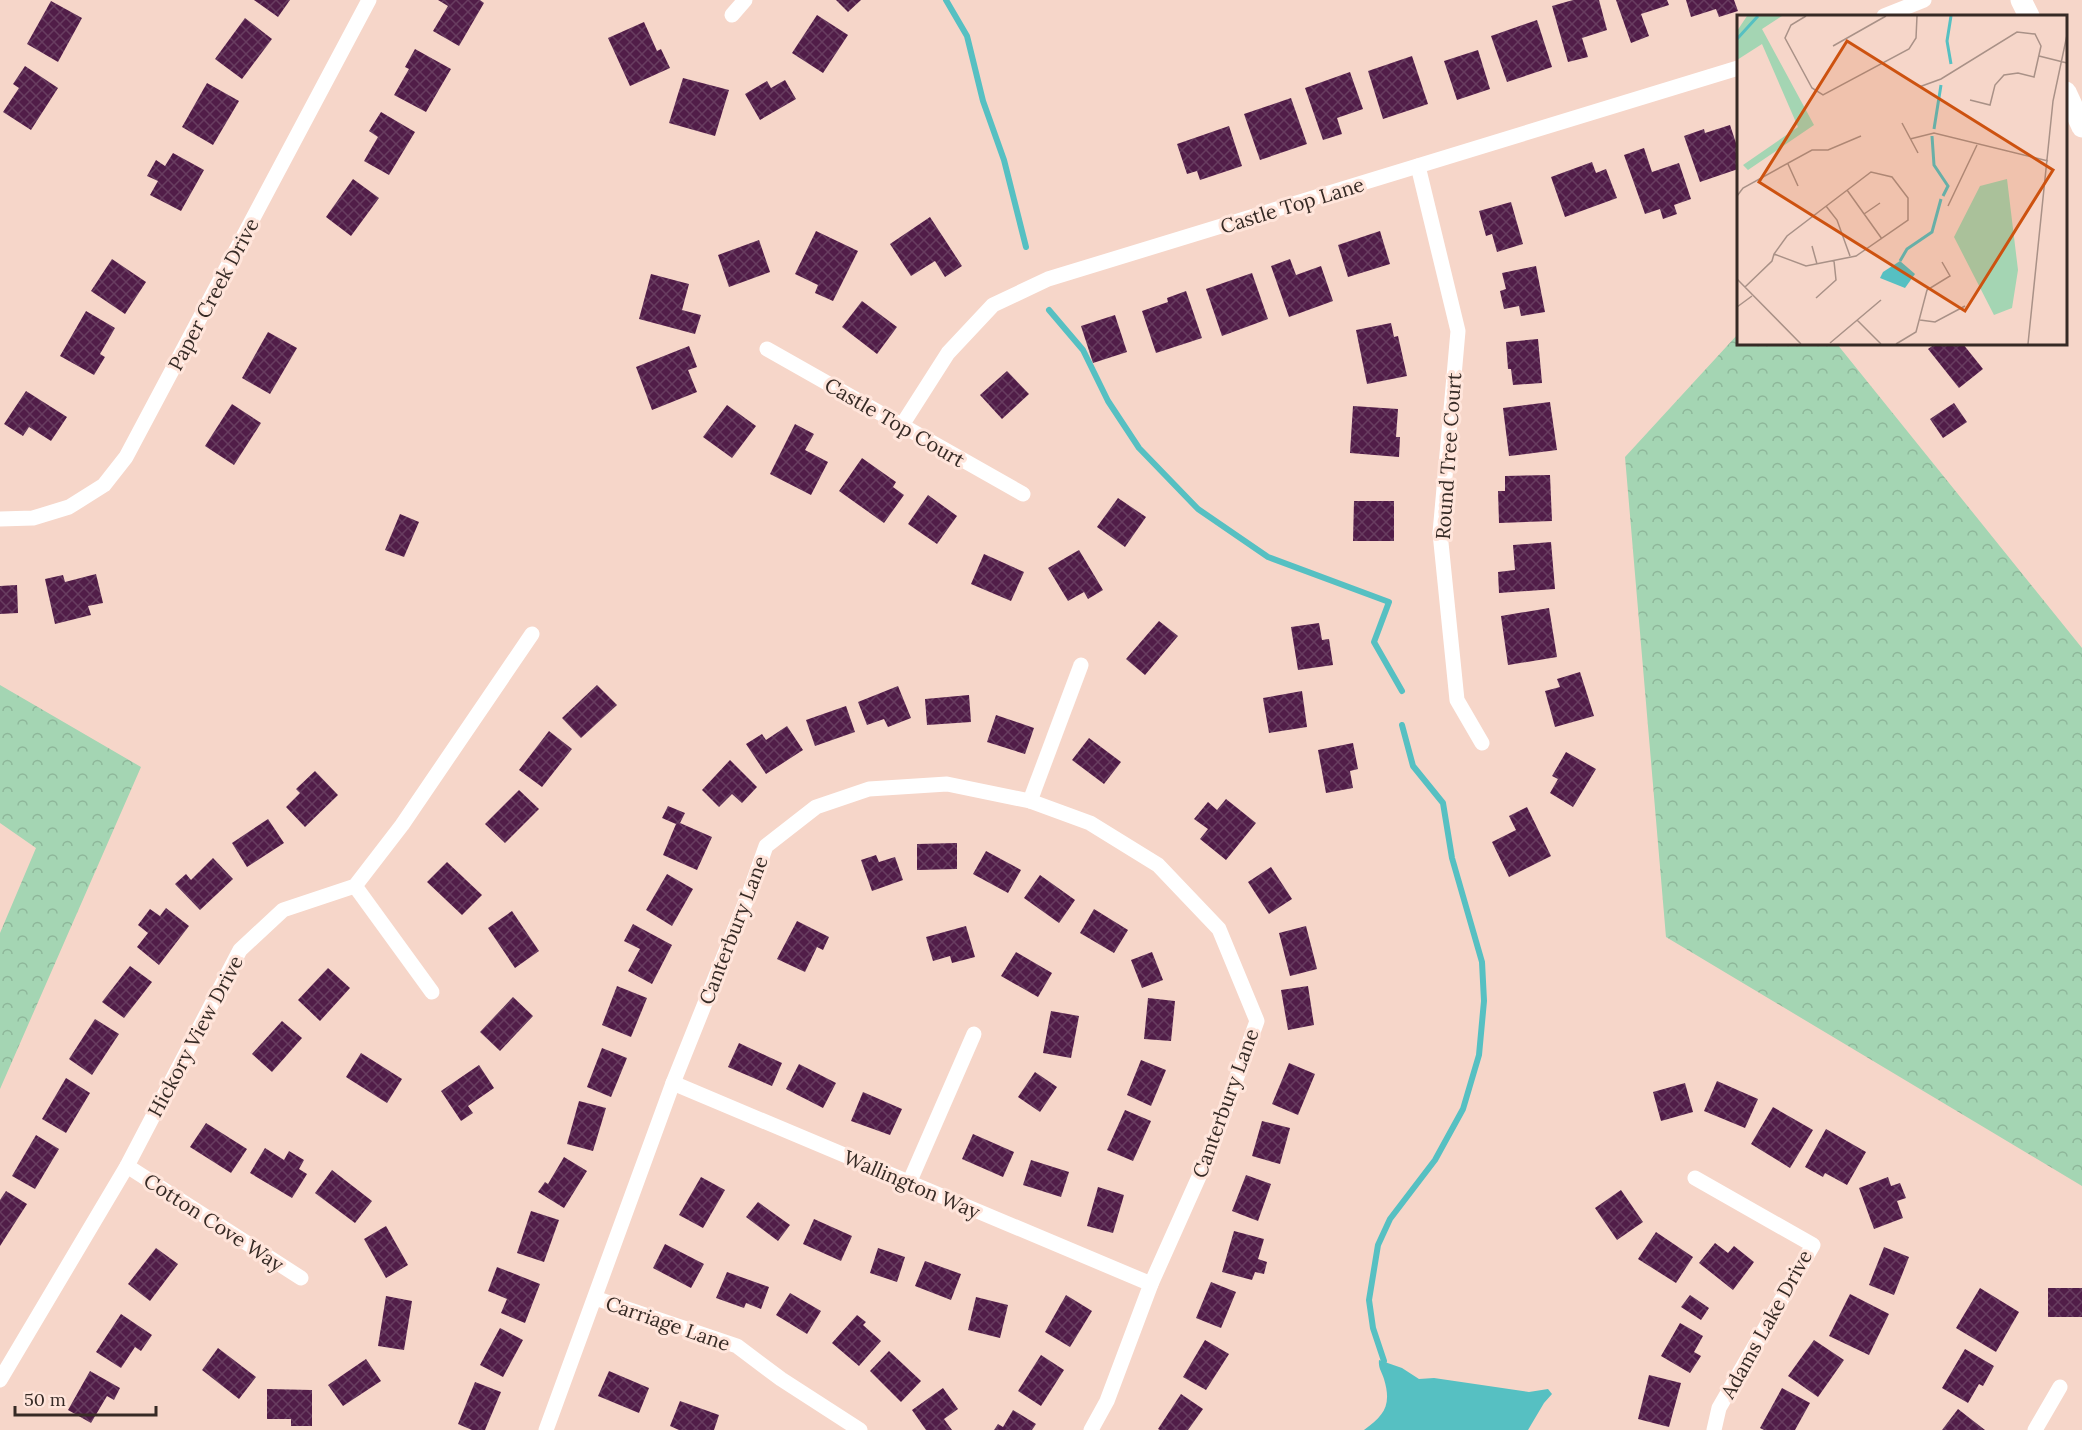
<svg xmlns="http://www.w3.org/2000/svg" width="2082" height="1430" viewBox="0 0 2082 1430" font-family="Lora,serif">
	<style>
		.forest { fill: url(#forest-crowns) }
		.water { fill: #56c0c2 }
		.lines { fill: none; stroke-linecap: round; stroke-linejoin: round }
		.stream { stroke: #56c0c2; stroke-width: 6 }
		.building { fill: url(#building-cross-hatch) }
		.street { stroke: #fff; stroke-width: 15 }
		.secondary { stroke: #fff; stroke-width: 21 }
		.labels { text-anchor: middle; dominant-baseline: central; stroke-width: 6; stroke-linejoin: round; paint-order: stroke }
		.street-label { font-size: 20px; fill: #362a25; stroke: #ffe5db }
		.inset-river { fill: none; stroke: #56c0c2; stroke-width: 3 }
		.inset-road { fill: none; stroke: #a99187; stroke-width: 1.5 }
		.view { fill: #cd5210; fill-opacity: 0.15; stroke: #cd5210; stroke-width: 3 }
		.inset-edge { fill: none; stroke: #362a25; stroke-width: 3 }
	</style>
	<defs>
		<pattern id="forest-crowns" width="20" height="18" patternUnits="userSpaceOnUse" patternTransform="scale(1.5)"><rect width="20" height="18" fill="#a4d5b3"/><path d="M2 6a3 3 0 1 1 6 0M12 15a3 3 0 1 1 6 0" fill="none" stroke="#8eb79a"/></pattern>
		<pattern id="building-cross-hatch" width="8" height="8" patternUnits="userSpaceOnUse" patternTransform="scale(1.5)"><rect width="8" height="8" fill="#511d48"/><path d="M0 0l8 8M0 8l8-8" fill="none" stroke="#683d60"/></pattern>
	</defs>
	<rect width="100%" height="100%" fill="#f6d6c9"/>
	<g class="forest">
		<path d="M1738 334V344H1837L2082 648V1186L1666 937 1625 457Z"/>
		<path d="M0 685 141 767 0 1089V933L36 848 0 823Z"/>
	</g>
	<path class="water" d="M1379 1360 1402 1368 1419 1379 1434 1378 1529 1392 1548 1389 1552 1394 1544 1403 1528 1430H1364C1384 1415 1392 1406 1384 1379 1382 1372 1378 1368 1379 1360Z"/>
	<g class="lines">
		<g class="stream">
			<path d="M946 0 967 36 983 101 1004 160 1026 247"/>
			<path d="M1049 310 1083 350 1108 401 1139 448 1198 509 1268 557 1389 602 1374 642 1402 691"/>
			<path d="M1384 1361 1373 1328 1369 1300 1378 1245 1390 1219 1435 1160 1463 1109 1479 1055 1484 1001 1482 962 1452 858 1443 803 1413 766 1402 725"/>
		</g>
	</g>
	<g class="building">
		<path d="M254 0H290L278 17Z"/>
		<path d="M438 0H480L484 3 459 46 433 31 448 6Z"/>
		<path d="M836 0H861L848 12Z"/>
		<path d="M1573 0H1599L1607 30 1582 38 1588 57 1568 62 1552 6Z"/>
		<path d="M1616 0H1667L1669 5 1641 14 1649 36 1631 43Z"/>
		<path d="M1686 0H1734L1738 11 1719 17 1716 9 1691 17Z"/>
		<path d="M51 1 82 18 58 62 27 44Z"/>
		<path d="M817 15 848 35 823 73 792 53Z"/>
		<path d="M245 18 272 39 242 79 215 59Z"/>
		<path d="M1537 20 1552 67 1507 82 1491 36Z"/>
		<path d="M644 22 657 51 661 49 670 68 630 86 608 38Z"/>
		<path d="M415 49 451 69 426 112 394 95 409 69 405 67Z"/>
		<path d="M1478 50 1490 89 1457 100 1444 61Z"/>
		<path d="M1412 56 1428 104 1383 119 1368 71Z"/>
		<path d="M25 66 58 88 31 130 3 112 19 88 13 84Z"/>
		<path d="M1350 72 1363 109 1337 118 1342 134 1323 140 1305 88Z"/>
		<path d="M683 78 729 90 715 136 669 123Z"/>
		<path d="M785 80 796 99 760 120 745 94 767 81 771 88Z"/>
		<path d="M207 83 239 101 213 145 182 127Z"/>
		<path d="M1291 98 1307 144 1260 160 1244 114Z"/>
		<path d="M381 112 415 132 389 175 364 161 378 137 369 131Z"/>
		<path d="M1730 125 1738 149V169L1700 182 1684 136 1704 129 1705 133Z"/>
		<path d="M1229 126 1242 166 1200 180 1197 171 1187 174 1177 144Z"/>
		<path d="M1644 148 1652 172 1679 163 1691 199 1674 205 1677 214 1663 219 1660 209 1645 214 1624 155Z"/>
		<path d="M173 153 204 170 181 211 150 195 158 181 147 176 156 160 165 166Z"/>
		<path d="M1592 162 1596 173 1606 169 1617 198 1565 217 1551 177Z"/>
		<path d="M353 179 379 198 351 236 326 217Z"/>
		<path d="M1511 202 1523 244 1497 252 1492 234 1486 236 1479 211Z"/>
		<path d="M930 217 962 266 945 277 935 261 911 276 890 244Z"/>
		<path d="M816 231 858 251 833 301 815 293 818 285 795 274Z"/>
		<path d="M1380 231 1390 264 1348 277 1338 245Z"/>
		<path d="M759 240 770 272 729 287 718 255Z"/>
		<path d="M112 259 146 282 125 314 91 291Z"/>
		<path d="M1290 259 1296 275 1321 266 1333 301 1289 317 1271 266Z"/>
		<path d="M1536 266 1545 312 1521 316 1519 306 1504 309 1500 291 1506 289 1502 273Z"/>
		<path d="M1252 273 1268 319 1222 336 1206 289Z"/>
		<path d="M651 274 689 284 682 310 701 315 695 334 639 319Z"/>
		<path d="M1186 291 1202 338 1156 353 1142 311 1168 302 1167 298Z"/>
		<path d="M862 301 897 327 877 354 842 327Z"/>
		<path d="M86 311 115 328 100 354 105 357 94 375 60 356Z"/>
		<path d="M1115 315 1127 352 1093 363 1081 326Z"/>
		<path d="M1391 323 1394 337 1398 336 1407 376 1367 384 1356 330Z"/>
		<path d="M268 332 297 348 270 394 242 378Z"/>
		<path d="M1538 339 1542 383 1513 385 1511 369H1508L1506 342Z"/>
		<path d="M1935 344H1963L1983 369 1959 388 1928 349Z"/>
		<path d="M689 346 697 367 688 370 697 392 652 410 636 367Z"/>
		<path d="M1007 371 1029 394 1002 419 980 395Z"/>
		<path d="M26 391 67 417 51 441 29 427 23 436 4 424Z"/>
		<path d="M1550 402 1557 450 1509 456 1503 408Z"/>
		<path d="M1954 403 1967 422 1943 438 1930 419Z"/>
		<path d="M232 404 261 423 234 465 205 446Z"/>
		<path d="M727 405 756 426 732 458 703 437Z"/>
		<path d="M1353 406 1398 409 1396 437H1400L1399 457 1350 453Z"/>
		<path d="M795 424 814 434 805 450 828 462 811 495 770 474Z"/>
		<path d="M862 458 896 482 893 487 904 495 884 523 839 491Z"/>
		<path d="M1550 475 1552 521 1499 523 1498 491H1505V476Z"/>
		<path d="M928 495 957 516 937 544 908 524Z"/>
		<path d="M1118 498 1146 517 1125 547 1097 527Z"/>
		<path d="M1354 501H1394V541H1353Z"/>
		<path d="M400 514 419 522 404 557 385 550Z"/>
		<path d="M1551 542 1555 589 1499 593 1498 572 1515 570 1513 545Z"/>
		<path d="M1079 550 1103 590 1088 599 1084 592 1068 601 1048 568Z"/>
		<path d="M984 554 1024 572 1011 601 971 584Z"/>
		<path d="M96 574 103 603 88 606 91 615 55 624 45 579 63 575 65 582Z"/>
		<path d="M17 585 18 613 0 614V586Z"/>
		<path d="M1549 608 1557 657 1508 665 1501 616Z"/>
		<path d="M1159 621 1178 636 1145 675 1126 659Z"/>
		<path d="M1319 623 1322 640 1329 639 1333 665 1298 670 1291 627Z"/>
		<path d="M1580 672 1594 716 1555 727 1545 691 1560 687 1557 679Z"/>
		<path d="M597 685 617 705 581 738 562 718Z"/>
		<path d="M898 686 911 718 888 727 884 719 867 725 858 702Z"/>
		<path d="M1302 691 1307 727 1269 733 1263 698Z"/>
		<path d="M969 695 971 722 927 725 925 699Z"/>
		<path d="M846 706 855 732 815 746 806 720Z"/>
		<path d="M996 715 1034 728 1025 754 987 742Z"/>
		<path d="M787 726 803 750 766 774 746 744 762 734 766 740Z"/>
		<path d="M549 731 572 749 542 787 519 770Z"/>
		<path d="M1089 738 1121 762 1104 784 1072 760Z"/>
		<path d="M1353 743 1358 769 1350 771 1353 788 1326 793 1318 750Z"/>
		<path d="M1566 752 1596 769 1573 807 1550 793 1558 779 1552 776Z"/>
		<path d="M730 760 757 787 742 803 732 794 719 807 702 790Z"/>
		<path d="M315 771 338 795 305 827 286 807 300 793 296 789Z"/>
		<path d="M519 790 539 809 505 843 485 824Z"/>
		<path d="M1226 799 1256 823 1226 860 1200 839 1208 829 1194 819 1208 802 1217 810Z"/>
		<path d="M668 806 685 813 680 823 712 837 697 870 663 855 676 824 662 818Z"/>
		<path d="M1527 807 1551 856 1509 877 1492 842 1516 830 1509 816Z"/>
		<path d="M268 819 284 843 247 867 232 843Z"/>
		<path d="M957 843V869L917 870V844Z"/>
		<path d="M986 851 1021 870 1008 893 973 874Z"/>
		<path d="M876 855 879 862 895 857 903 880 872 891 861 860Z"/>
		<path d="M213 858 233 879 200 910 175 884 186 874 191 880Z"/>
		<path d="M447 862 482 895 462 915 427 882Z"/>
		<path d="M1271 867 1292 899 1269 914 1248 882Z"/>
		<path d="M667 874 693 889 672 926 646 910Z"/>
		<path d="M1040 875 1075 900 1059 923 1024 898Z"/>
		<path d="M166 908 189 926 159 965 137 947 148 933 138 925 150 909 160 916Z"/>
		<path d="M1094 909 1128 930 1114 953 1080 933Z"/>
		<path d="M512 911 539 951 515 968 488 928Z"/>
		<path d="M797 921 829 937 823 950 817 947 805 972 777 959Z"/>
		<path d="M633 924 672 945 652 984 628 971 640 949 624 941Z"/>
		<path d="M966 926 975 957 952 963 950 956 933 961 926 937Z"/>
		<path d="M1306 926 1317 969 1290 976 1279 933Z"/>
		<path d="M1016 952 1052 973 1038 997 1001 976Z"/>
		<path d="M1152 952 1163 980 1142 988 1131 960Z"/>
		<path d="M130 966 152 982 124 1018 102 1002Z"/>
		<path d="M328 968 350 988 320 1021 298 1000Z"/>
		<path d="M617 986 647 998 631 1037 602 1025Z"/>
		<path d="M1308 986 1314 1025 1288 1030 1281 990Z"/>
		<path d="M513 997 533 1016 500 1051 480 1032Z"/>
		<path d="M1148 998 1175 1001 1171 1041 1144 1039Z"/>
		<path d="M1051 1011 1079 1016 1071 1058 1043 1053Z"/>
		<path d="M95 1019 119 1034 92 1075 69 1059Z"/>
		<path d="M282 1021 302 1038 272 1072 252 1054Z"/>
		<path d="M739 1043 782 1063 772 1086 728 1067Z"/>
		<path d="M602 1048 627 1058 611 1097 587 1087Z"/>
		<path d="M361 1053 402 1079 387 1103 346 1077Z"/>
		<path d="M1141 1060 1166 1070 1151 1106 1127 1095Z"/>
		<path d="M1289 1063 1315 1074 1298 1115 1272 1104Z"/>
		<path d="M799 1064 836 1083 823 1108 786 1089Z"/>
		<path d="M479 1065 494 1088 468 1106 473 1113 461 1121 441 1091Z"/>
		<path d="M1035 1072 1057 1087 1040 1112 1018 1097Z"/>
		<path d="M66 1078 90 1093 66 1133 42 1119Z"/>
		<path d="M1717 1081 1758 1099 1745 1128 1704 1111Z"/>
		<path d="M1685 1083 1693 1112 1661 1121 1653 1092Z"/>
		<path d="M863 1092 902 1109 890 1135 851 1121Z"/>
		<path d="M579 1101 606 1108 593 1151 567 1144Z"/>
		<path d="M1773 1107 1813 1130 1790 1168 1751 1144Z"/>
		<path d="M1125 1110 1151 1121 1133 1161 1107 1150Z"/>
		<path d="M1262 1121 1290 1128 1280 1164 1252 1156Z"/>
		<path d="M206 1123 247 1149 231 1173 190 1147Z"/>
		<path d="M1826 1129 1866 1152 1847 1185 1825 1173 1823 1177 1805 1167Z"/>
		<path d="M973 1134 1014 1152 1003 1177 962 1159Z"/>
		<path d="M36 1135 59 1149 35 1189 12 1176Z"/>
		<path d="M265 1148 284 1160 289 1151 304 1160 299 1169 307 1174 292 1198 250 1173Z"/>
		<path d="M564 1157 587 1171 564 1208 538 1192 545 1182 548 1184Z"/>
		<path d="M1031 1160 1069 1172 1061 1197 1023 1185Z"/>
		<path d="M332 1170 372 1201 355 1223 315 1193Z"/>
		<path d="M1246 1175 1271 1184 1258 1221 1232 1211Z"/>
		<path d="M701 1177 725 1190 703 1228 679 1215Z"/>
		<path d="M1888 1177 1891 1186 1900 1183 1906 1198 1897 1201 1903 1218 1874 1229 1859 1188Z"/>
		<path d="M1098 1187 1124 1195 1113 1233 1087 1226Z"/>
		<path d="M1621 1190 1643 1222 1617 1240 1595 1208Z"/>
		<path d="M6 1191 27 1204 0 1246V1200Z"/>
		<path d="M758 1202 790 1225 778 1241 746 1217Z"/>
		<path d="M531 1211 559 1220 544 1262 517 1253Z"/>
		<path d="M814 1219 852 1236 841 1261 803 1244Z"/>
		<path d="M386 1226 408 1265 386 1278 364 1239Z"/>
		<path d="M1234 1231 1264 1239 1258 1259 1267 1262 1264 1274 1255 1272 1252 1280 1222 1272Z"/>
		<path d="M1656 1232 1693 1257 1676 1283 1638 1259Z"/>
		<path d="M1715 1243 1728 1253 1734 1246 1754 1262 1733 1290 1699 1263Z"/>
		<path d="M665 1244 704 1264 691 1288 653 1268Z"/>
		<path d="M1884 1247 1909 1257 1894 1295 1869 1285Z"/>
		<path d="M156 1248 178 1264 150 1301 128 1284Z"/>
		<path d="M878 1248 905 1257 897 1282 870 1273Z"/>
		<path d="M925 1261 961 1274 951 1300 915 1286Z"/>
		<path d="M497 1267 540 1284 525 1323 501 1313 507 1299 488 1291Z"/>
		<path d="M727 1272 769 1287 761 1309 746 1303 744 1308 716 1298Z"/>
		<path d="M1211 1282 1236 1292 1221 1328 1196 1318Z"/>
		<path d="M1980 1288 2019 1312 1996 1352 1956 1328Z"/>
		<rect x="2048" y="1288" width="34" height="29"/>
		<path d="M790 1293 821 1311 807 1334 776 1315Z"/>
		<path d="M1850 1294 1889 1314 1869 1355 1829 1336Z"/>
		<path d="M1066 1295 1092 1311 1070 1347 1045 1332Z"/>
		<path d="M1690 1295 1709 1308 1701 1320 1681 1307Z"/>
		<path d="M386 1296 412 1301 404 1350 378 1346Z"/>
		<path d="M976 1297 1008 1305 1000 1338 968 1330Z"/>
		<path d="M121 1314 152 1335 141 1351 135 1347 121 1368 96 1352Z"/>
		<path d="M857 1315 866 1322 863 1325 881 1341 859 1366 832 1343Z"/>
		<path d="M1680 1323 1703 1336 1694 1352 1701 1356 1690 1373 1661 1356Z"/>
		<path d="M500 1328 523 1340 503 1377 480 1365Z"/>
		<path d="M1205 1340 1229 1354 1206 1390 1183 1377Z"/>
		<path d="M1814 1340 1844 1360 1818 1397 1788 1376Z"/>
		<path d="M218 1348 256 1377 239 1399 202 1370Z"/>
		<path d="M1965 1349 1994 1366 1983 1386 1979 1384 1968 1403 1942 1388Z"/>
		<path d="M889 1351 921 1381 901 1402 870 1371Z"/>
		<path d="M1041 1355 1064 1370 1041 1406 1018 1391Z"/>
		<path d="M366 1359 381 1381 343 1406 328 1385Z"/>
		<path d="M90 1371 120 1388 114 1400 107 1396 91 1423 68 1410Z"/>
		<path d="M609 1371 649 1388 639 1413 598 1396Z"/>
		<path d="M1649 1375 1681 1383 1669 1427 1638 1419Z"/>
		<path d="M475 1382 501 1392 485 1430H472L458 1424Z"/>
		<path d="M943 1388 958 1409 944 1419 952 1430H926L912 1410Z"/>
		<path d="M1782 1388 1810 1403 1795 1430H1764L1760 1428Z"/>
		<path d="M267 1389 312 1390V1426H291V1419H267Z"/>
		<path d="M1181 1394 1203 1409 1188 1430H1160L1158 1429Z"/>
		<path d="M680 1401 719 1415 714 1430H679L670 1426Z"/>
		<path d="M1958 1409 1985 1430H1942Z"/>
		<path d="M1013 1410 1036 1424 1032 1430H994L998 1424 1003 1427Z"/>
	</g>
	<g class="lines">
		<g class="street">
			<path d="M732 15 745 0"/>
			<path d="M1884 16 1924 0"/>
			<path d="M1418 166 1458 331 1440 533 1457 700 1482 743"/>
			<path d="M767 349 1023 494"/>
			<path d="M902 425 948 353 993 305 1048 279 1738 68"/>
			<path d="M0 519 33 518 69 507 104 485 126 457 369 0"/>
			<path d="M1030 801 1081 665"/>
			<path d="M355 886 432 992"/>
			<path d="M673 1083 1151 1284"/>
			<path d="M127 1166 301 1278"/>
			<path d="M1695 1178 1813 1245 1719 1408 1714 1430"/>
			<path d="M909 1183 974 1034"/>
			<path d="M595 1298 737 1346 781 1379 860 1430"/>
			<path d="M0 1380 127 1166 240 950 283 910 355 886 402 825 532 634"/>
			<path d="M546 1430 673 1083 750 891 766 846 816 807 869 789 947 784 1030 801 1090 823 1158 865 1219 929 1257 1021 1210 1152 1151 1284 1107 1401 1091 1430"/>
			<path d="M2035 1430 2060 1387"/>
		</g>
		<g class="secondary">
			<path d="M2021 0 2029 16"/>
			<path d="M2066 92 2082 127"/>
		</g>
	</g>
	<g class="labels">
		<g class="street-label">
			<text transform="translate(1292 205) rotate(-17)">Castle Top Lane</text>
			<text transform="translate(213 294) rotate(-62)">Paper Creek Drive</text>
			<text transform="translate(895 422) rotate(30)">Castle Top Court</text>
			<text transform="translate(1448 456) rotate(-86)">Round Tree Court</text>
			<text transform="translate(733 930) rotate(-69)">Canterbury Lane</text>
			<text transform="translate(195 1036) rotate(-62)">Hickory View Drive</text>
			<text transform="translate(1225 1103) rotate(-70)">Canterbury Lane</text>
			<text transform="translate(912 1184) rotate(23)">Wallington Way</text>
			<text transform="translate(214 1222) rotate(33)">Cotton Cove Way</text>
			<text transform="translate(668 1323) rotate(19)">Carriage Lane</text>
			<text transform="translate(1766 1324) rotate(-61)">Adams Lake Drive</text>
		</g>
	</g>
	<g transform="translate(1737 15)">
		<rect width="330" height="330" fill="#f6d6c9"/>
		<path d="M10 1H45L25 14 77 110 11 155 6 150 61 112 25 29 0 45V16ZM270 164 281 255 275 293 257 300 217 222 243 171Z" fill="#a4d5b3"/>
		<path d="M163 246 178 259 168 273 143 263 146 257Z" fill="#56c0c2"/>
		<path class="inset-river" d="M214 1 210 26 214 49M0 24 21 1M197 114 204 70M195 121 197 150 211 171 206 181M163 246 170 234 195 217 204 184"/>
		<path class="inset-road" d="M69 1 54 10 48 23 75 73 86 80 172 34 179 23 180 1M96 31 149 1M302 41 330 48M182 72 204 64 280 17 298 19 304 31 297 62 281 58 267 60 258 70 253 90 233 85M165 108 181 138M173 124 197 118 311 146M51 149 61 171M110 175 145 224M0 181 6 173 75 135H91L124 121M89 191 100 205 113 241M211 191 240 130M127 199 143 188M75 231 80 249M0 264 64 329M8 272 35 246 37 239 50 221 134 157 155 162 171 183V205L119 241 69 251 37 239M79 283 99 265 97 246M0 292 15 281M120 305 144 329M183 305 198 307 228 291M93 328 144 285M159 329 179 317 190 275 213 261 205 247M291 329 316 86 330 20"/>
		<path class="view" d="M110 26 316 155 228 296 22 167Z"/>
		<rect width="330" height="330" class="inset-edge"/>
	</g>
	<path d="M15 1406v9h141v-9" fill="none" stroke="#362a25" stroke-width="3"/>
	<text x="24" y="1406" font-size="18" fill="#362a25" stroke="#ffe5db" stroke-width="4.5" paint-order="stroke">50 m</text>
</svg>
